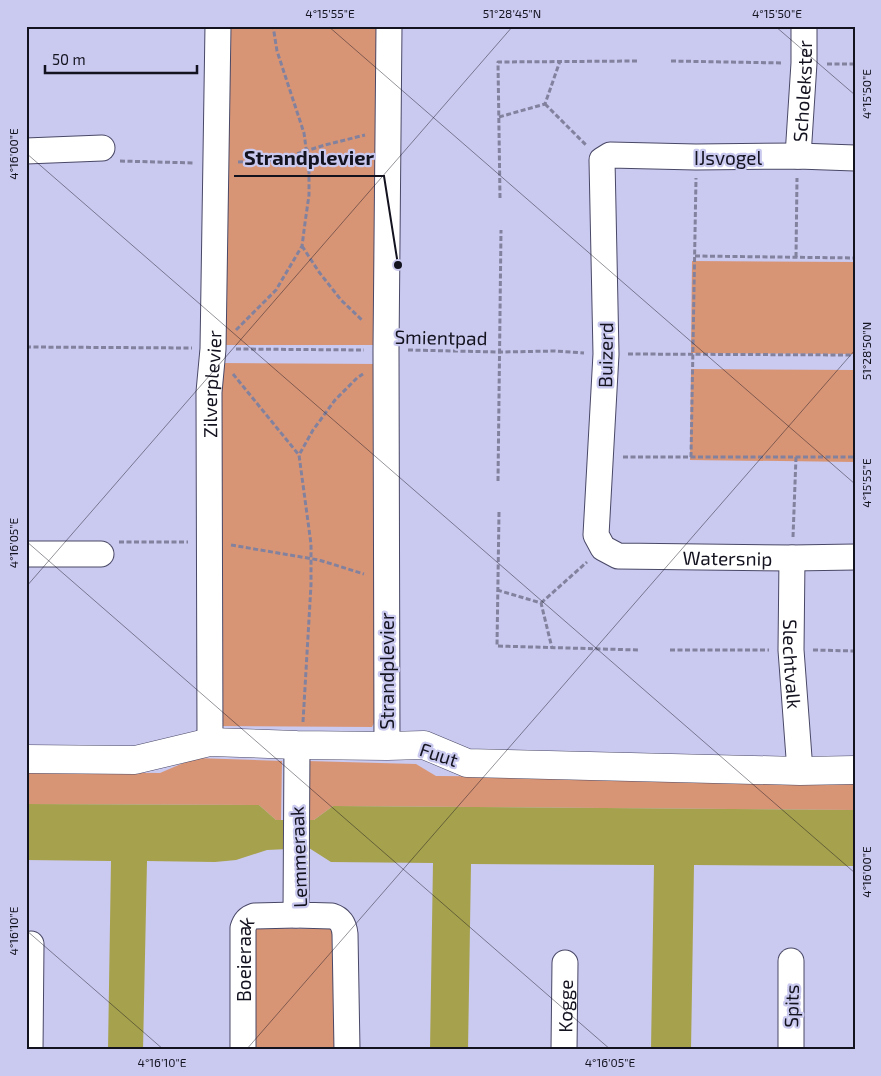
<svg xmlns="http://www.w3.org/2000/svg" width="881" height="1076" viewBox="0 0 881 1076" font-family="'Exo 2',sans-serif">
	<style>
		.green { fill: #d89576 }
		.water { fill: #a6a14c }
		.lines { fill: none; stroke-linecap: round; stroke-linejoin: round }
		.street-casing { stroke: #494867; stroke-width: 27 }
		.secondary-casing { stroke: #494867; stroke-width: 29 }
		.path { stroke: #83829e; stroke-width: 3; stroke-dasharray: 5 2.5; stroke-linecap: butt }
		.street { stroke: #fff; stroke-width: 25 }
		.secondary { stroke: #fff; stroke-width: 28 }
		.ticks { fill: none; stroke: #13121f; stroke-width: 1; stroke-opacity: 0.45 }
		.labels { text-anchor: middle; dominant-baseline: central; stroke-width: 4.5; stroke-linejoin: round; paint-order: stroke }
		.street-label { font-size: 19px; fill: #13121f; stroke: #cac9ef }
		.leader { fill: none; stroke: #13121f; stroke-width: 2 }
		.callout-dot { fill: #13121f; stroke: #cac9ef; stroke-width: 2 }
		.callout-label { font-size: 20px; text-anchor: middle; font-weight: bold; fill: #13121f; stroke: #cac9ef; stroke-width: 4.5; stroke-linejoin: round; paint-order: stroke }
		.neatline { fill: none; stroke: #13121f; stroke-width: 2 }
		.ticks-label { font-size: 12px; text-anchor: middle; fill: #13121f }
	</style>
	<rect width="100%" height="100%" fill="#cac9ef"/>
	<g class="green">
		<path d="M224 26H381L380 345H221Z"/>
		<path d="M692 261 855 262V354L691 353Z"/>
		<path d="M221 363 379 364 376 719 372 727 219 726Z"/>
		<path d="M691 369 855 370V462L690 460Z"/>
		<path d="M195 758 282 761 281 820H276L259 805 26 804V772L160 773Z"/>
		<path d="M307 761 416 764 436 776 855 779V810L333 806 314 820H306Z"/>
		<path d="M254 928 338 929 337 1050H253Z"/>
	</g>
	<path class="water" d="M26 804 259 805 276 820H314L333 806 855 810V866L694 865 691 1050H651L654 865 471 864 468 1050H430L433 863 331 862 309 848 267 850 236 860 215 862 147 861 143 1050H108L111 861 26 860Z"/>
	<g class="lines">
		<g class="street-casing">
			<g id="street">
				<path d="M26 151 102 148"/>
				<path id="s1" d="M798 156 804 63V26"/>
				<path id="s2" d="M855 158 798 156 696 157 610 155 602 160 606 354 596 535 603 548 618 556 792 558 855 557"/>
				<path d="M26 554H101"/>
				<path id="s3" d="M792 558 791 650 800 771"/>
				<path id="s4" d="M210 742 209 392 213 349 218 26"/>
				<path d="M297 745 296 915 332 916C341 919 344 924 345 934L347 1050"/>
				<path d="M387 746 386 350 389 26"/>
				<path d="M30 1050 31 944"/>
				<path id="s5" d="M243 1050V928C245 921 248 918 254 916L296 915"/>
				<path id="s6" d="M564 1050 565 963"/>
				<path d="M791 1050V961"/>
			</g>
		</g>
		<g class="secondary-casing">
			<path id="secondary" d="M26 759 135 760 210 742 297 745 387 746 424 745 467 763 800 771 855 770"/>
		</g>
		<g class="path">
			<path d="M671 61 783 63"/>
			<path d="M827 64H855"/>
			<path d="M545 104 587 146"/>
			<path d="M499 117 545 104 560 61"/>
			<path d="M120 161 194 163"/>
			<path d="M238 162 268 161 296 154 325 145 365 135"/>
			<path d="M500 198 498 62 637 61"/>
			<path d="M302 246 319 272 341 300 363 321"/>
			<path d="M695 256 855 258"/>
			<path d="M796 257 797 178"/>
			<path d="M236 330 276 290 302 246 305 223 309 195V170L304 133 277 51 273 26"/>
			<path d="M26 347 192 348"/>
			<path d="M236 349 364 350"/>
			<path d="M408 350 500 352 555 351 584 353"/>
			<path d="M628 354 855 355"/>
			<path d="M233 374 299 455"/>
			<path d="M623 457H855"/>
			<path d="M691 457 696 178"/>
			<path d="M498 481 501 230"/>
			<path d="M499 512 497 646 638 650"/>
			<path d="M793 537 796 457"/>
			<path d="M119 542H188"/>
			<path d="M231 545 319 560 364 574"/>
			<path d="M497 590 541 603 552 648"/>
			<path d="M541 603 587 562"/>
			<path d="M670 650H769"/>
			<path d="M813 650 855 651"/>
			<path d="M303 722 311 585V544L299 455 313 430 335 400 357 378 363 374"/>
		</g>
		<use href="#street" class="street"/>
		<use href="#secondary" class="secondary"/>
	</g>
	<path class="ticks" d="M328 26 855 484M775 26 855 95M26 153 855 873M26 541 611 1050M26 587 513 26M26 930 164 1050M246 1050 855 350"/>
	<g class="labels">
		<g class="street-label">
			<text stroke="none"><textPath href="#s1" startOffset="65">Scholekster</textPath></text>
			<text x="728" y="157">IJsvogel</text>
			<text transform="translate(441 337) rotate(1)">Smientpad</text>
			<text transform="translate(605 355) rotate(-89)">Buizerd</text>
			<text stroke="none"><textPath href="#s4" startOffset="358">Zilverplevier</textPath></text>
			<text stroke="none"><textPath href="#s2" startOffset="771">Watersnip</textPath></text>
			<text stroke="none"><textPath href="#s3" startOffset="106">Slechtvalk</textPath></text>
			<text transform="translate(386 671) rotate(-90)">Strandplevier</text>
			<text transform="translate(439 754) rotate(18)">Fuut</text>
			<text transform="translate(298 857) rotate(-92)">Lemmeraak</text>
			<text stroke="none"><textPath href="#s5" startOffset="91">Boeieraak</textPath></text>
			<text stroke="none"><textPath href="#s6" startOffset="44">Kogge</textPath></text>
			<text transform="translate(791 1006) rotate(-89)">Spits</text>
		</g>
	</g>
	<path class="leader" d="M398 265L384 176H234"/>
	<circle class="callout-dot" cx="398" cy="265" r="5"/>
	<g class="callout-label">
		<text x="309" y="165">Strandplevier</text>
	</g>
	<rect width="881" height="1076" fill="none" stroke="#cac9ef" stroke-width="55"/>
	<path d="M45 65v8h152v-8" fill="none" stroke="#13121f" stroke-width="2.5"/>
	<text x="52" y="65" font-size="15" fill="#13121f" stroke="#cac9ef" stroke-width="4" paint-order="stroke">50 m</text>
	<rect x="28" y="28" width="826" height="1020" class="neatline"/>
	<g class="ticks-label">
		<text x="330" y="18">4°15'55"E</text>
		<text x="512" y="18">51°28'45"N</text>
		<text x="777" y="18">4°15'50"E</text>
		<text transform="translate(867 94) rotate(-90)" y="4">4°15'50"E</text>
		<text transform="translate(14 154) rotate(-90)" y="4">4°16'00"E</text>
		<text transform="translate(867 351) rotate(-90)" y="4">51°28'50"N</text>
		<text transform="translate(867 483) rotate(-90)" y="4">4°15'55"E</text>
		<text transform="translate(14 543) rotate(-90)" y="4">4°16'05"E</text>
		<text transform="translate(867 872) rotate(-90)" y="4">4°16'00"E</text>
		<text transform="translate(14 931) rotate(-90)" y="4">4°16'10"E</text>
		<text x="162" y="1067">4°16'10"E</text>
		<text x="610" y="1067">4°16'05"E</text>
	</g>
</svg>
